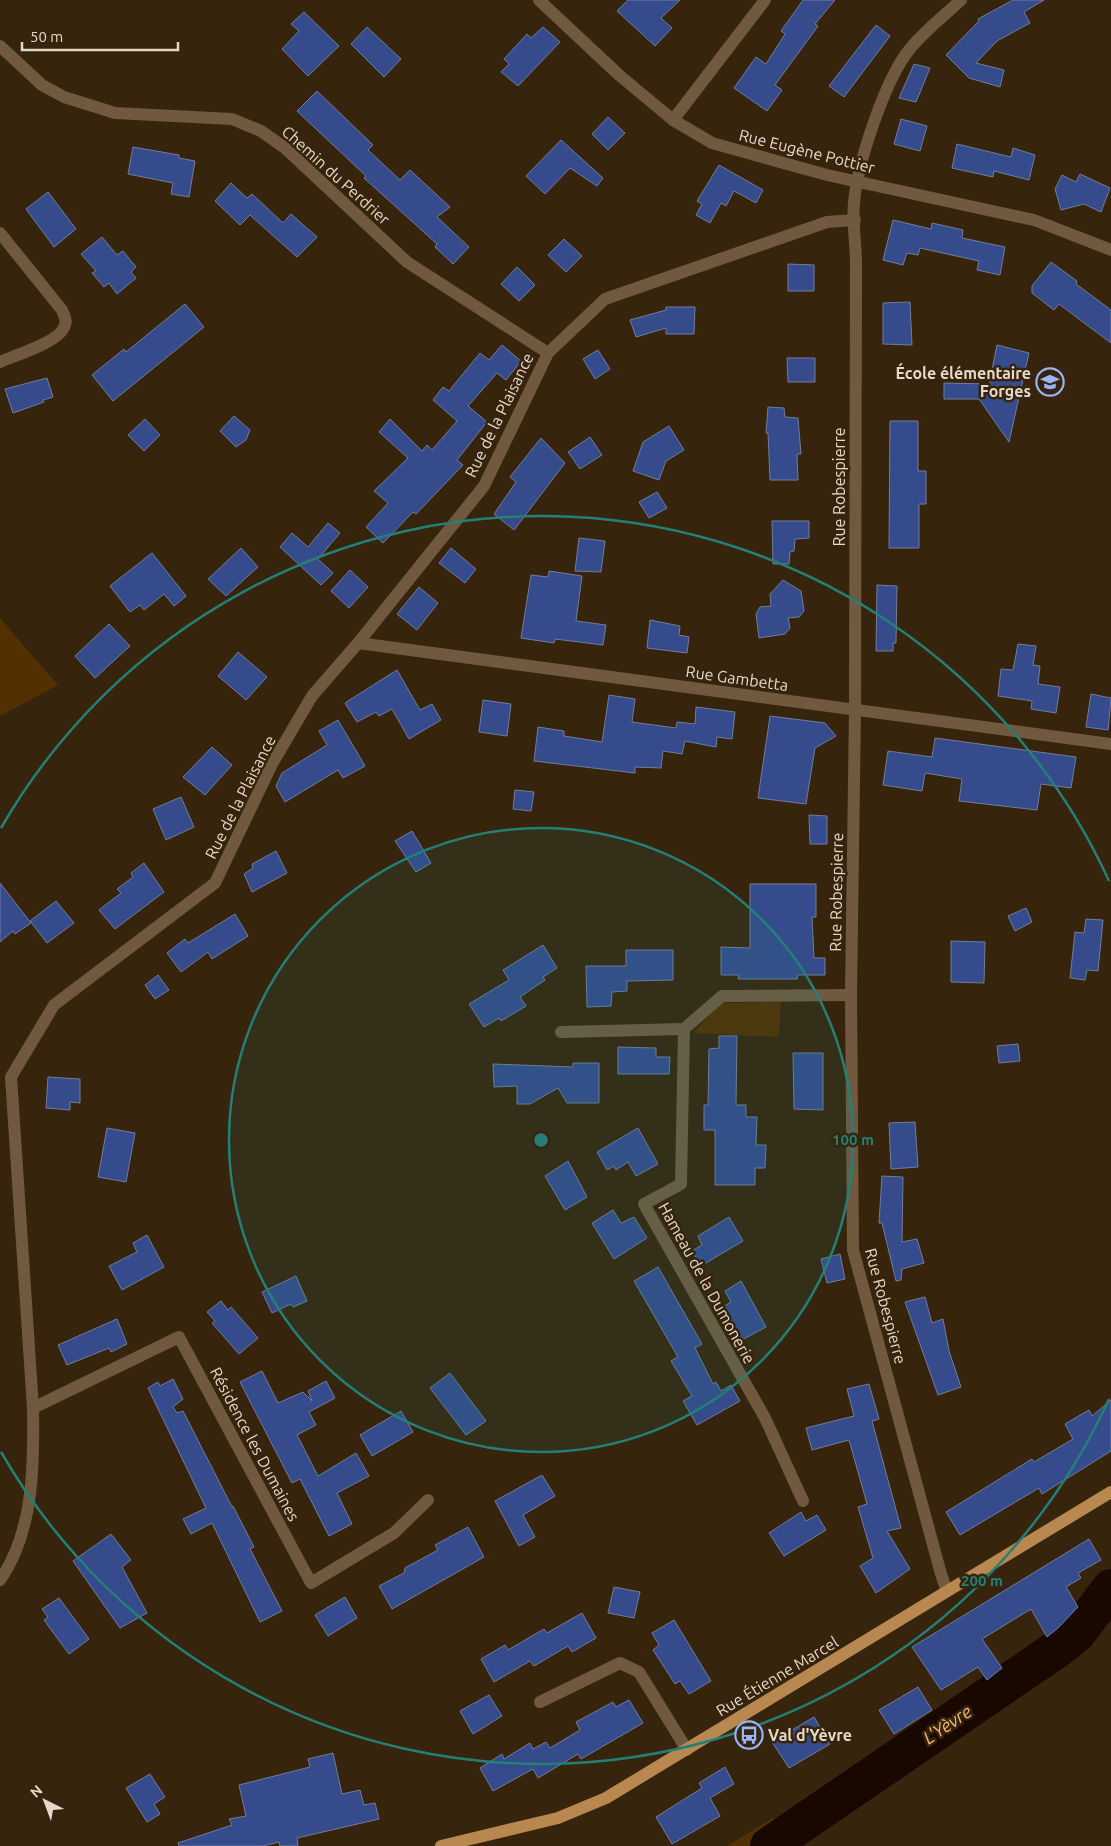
<svg xmlns="http://www.w3.org/2000/svg" width="1111" height="1846" viewBox="0 0 1111 1846" font-family="Ubuntu,sans-serif">
	<style>
		.green { fill: #523000 }
		.lines { fill: none; stroke-linecap: round; stroke-linejoin: round }
		.river { stroke: #180800; stroke-width: 38 }
		.building { fill: #354b8b; stroke: #727d9a }
		.minor { stroke: #70593f; stroke-width: 12 }
		.major { stroke: #b88850; stroke-width: 12 }
		.ring { fill: none; stroke: #248077; stroke-width: 2.5 }
		.labels { text-anchor: middle; dominant-baseline: central; stroke-width: 5; stroke-linejoin: round; paint-order: stroke }
		.street-label { font-size: 16px; fill: #e5d8cb; stroke: #36240d }
		.poi-label { font-size: 16px; font-weight: bold; fill: #e5d8cb; stroke: #36240d; text-anchor: end }
		.water-label { font-size: 18px; font-style: italic; fill: #f7ba75; stroke: #36240d }
		.centre { fill: #248077; stroke: #36240d; stroke-width: 2.5 }
		.ring-label { font-size: 15px; text-anchor: middle; font-weight: bold; fill: #248077; stroke: #36240d; stroke-width: 5; stroke-linejoin: round; paint-order: stroke }
	</style>
	<rect width="100%" height="100%" fill="#36240d"/>
	<g class="green">
		<path d="M0 618 58 685 0 716Z"/>
		<path d="M781 1002 779 1037 693 1033 721 1003Z"/>
		<path d="M773 1818 790 1846H727Z"/>
	</g>
	<g class="lines">
		<path class="river" d="M769 1846 1060 1647 1077 1633 1111 1588"/>
	</g>
	<g class="building">
		<path d="M628 0H680L661 18 672 28 655 46 617 11Z"/>
		<path d="M803 0H835L815 24 818 26 775 85 782 90 767 111 734 88 756 57 766 64 785 34 781 31Z"/>
		<path d="M1013 0H1044L1024 12 1030 23 997 41 976 63 1004 70 1000 87 969 78 946 55 979 21 978 19Z"/>
		<path d="M304 12 339 46 308 76 282 49 299 31 291 24Z"/>
		<path d="M876 25 890 36 844 97 829 86Z"/>
		<path d="M367 27 401 59 384 77 351 44Z"/>
		<path d="M543 27 560 42 518 86 501 72 509 64 504 59 527 34 531 38Z"/>
		<path d="M914 64 930 68 916 102 899 98Z"/>
		<path d="M317 91 373 145 368 150 400 180 410 170 450 207 437 217 469 247 453 264 435 247 437 244 364 178 366 176 297 111Z"/>
		<path d="M608 117 625 133 608 150 592 134Z"/>
		<path d="M901 119 927 126 920 151 894 144Z"/>
		<path d="M561 140 603 178 597 186 570 168 545 194 526 176Z"/>
		<path d="M957 144 1011 157 1013 148 1035 155 1029 180 994 171 993 177 952 168Z"/>
		<path d="M133 147 179 155V158L195 161 189 197 171 194 173 183 128 174Z"/>
		<path d="M719 165 763 190 756 203 734 191 726 206 721 203 710 223 696 215 702 204 697 201Z"/>
		<path d="M1080 174 1110 188 1101 212 1084 204 1061 210 1055 189 1062 175 1076 182Z"/>
		<path d="M231 183 247 198 252 194 283 223 291 214 317 237 297 257 250 215 240 225 215 201Z"/>
		<path d="M48 192 76 229 54 247 26 209Z"/>
		<path d="M893 220 931 229 932 223 963 230 962 238 1005 247 1000 275 977 270 979 261 920 248 918 255 907 253 903 265 883 260Z"/>
		<path d="M102 237 117 255 123 251 136 267 131 272 136 278 117 294 109 283 104 287 92 273 96 271 81 254Z"/>
		<path d="M564 239 582 256 566 272 548 255Z"/>
		<path d="M1051 262 1077 281 1076 284 1111 310V343L1059 304 1054 310 1032 293V286Z"/>
		<path d="M788 264 814 265V291H788Z"/>
		<path d="M517 267 535 285 519 301 501 284Z"/>
		<path d="M910 302 912 345 883 344V303Z"/>
		<path d="M185 304 204 327 113 401 92 375 124 349 126 352Z"/>
		<path d="M666 307H695L694 334H666V328L636 337 630 320 666 310Z"/>
		<path d="M502 345 521 361 506 380 497 373 468 406 487 422 457 460 463 465 416 514 413 512 383 543 366 527 388 503 374 491 408 458 379 432 390 419 422 451 427 445 432 450 457 421 433 400 443 387 449 391 480 353 489 360Z"/>
		<path d="M997 345 1029 353 1009 442 979 399H944V383L989 384Z"/>
		<path d="M598 350 610 369 595 379 583 359Z"/>
		<path d="M787 358H815V382H788Z"/>
		<path d="M47 378 53 397 43 400 44 402 13 413 5 389Z"/>
		<path d="M768 407 784 408 785 417 798 418 801 454H797L798 480H770L768 433H766Z"/>
		<path d="M234 416 250 430 246 440 236 447 220 431Z"/>
		<path d="M145 419 160 435 144 451 128 435Z"/>
		<path d="M890 421H918V471H926V504H919V548H889Z"/>
		<path d="M669 426 684 450 666 461 659 480 633 471 643 442Z"/>
		<path d="M590 437 602 455 580 469 568 452Z"/>
		<path d="M541 438 565 463 514 530 494 514 516 482 510 477Z"/>
		<path d="M657 492 667 508 649 518 639 502Z"/>
		<path d="M772 521H809V538L795 539 794 551 790 552 789 564H773Z"/>
		<path d="M328 523 340 533 318 559 333 573 321 585 280 547 292 533 308 547Z"/>
		<path d="M579 538 605 541 601 572 575 571Z"/>
		<path d="M241 548 258 567 226 596 208 579Z"/>
		<path d="M451 548 476 569 465 583 439 563Z"/>
		<path d="M152 553 186 596 174 606 164 594 144 610 140 605 130 612 110 586Z"/>
		<path d="M350 570 368 587 349 608 331 591Z"/>
		<path d="M549 571 582 576 576 621 606 625 603 645 555 639 554 643 521 638 531 575 548 577Z"/>
		<path d="M783 580 801 591 804 611 799 617 788 618 790 628 785 634 759 638 756 614 760 607 771 606 770 594Z"/>
		<path d="M877 585 897 586 896 643H893V651H876Z"/>
		<path d="M419 587 438 603 417 630 397 614Z"/>
		<path d="M650 620 680 626 679 635 689 637 687 653 647 648Z"/>
		<path d="M109 624 130 646 95 678 75 656Z"/>
		<path d="M1018 644 1036 646 1033 665 1040 666 1038 684 1060 687 1056 713 1031 709 1032 701 998 696 1001 669 1013 670Z"/>
		<path d="M238 652 267 677 246 700 218 676Z"/>
		<path d="M397 670 420 710 432 704 441 720 409 739 392 709 379 716 376 712 357 722 345 703Z"/>
		<path d="M1091 694 1111 698 1108 730 1086 727Z"/>
		<path d="M609 695 635 699 632 722 676 728 677 722 695 724 696 707 735 712 732 739 717 737 716 747 685 741 682 754 663 751 661 768 635 767V773L534 761 538 727 564 731V736L602 742Z"/>
		<path d="M483 700 511 704 507 736 479 732Z"/>
		<path d="M770 716 825 723 836 736 815 748 806 804 758 798Z"/>
		<path d="M338 720 365 766 343 778 338 770 285 802 276 786 282 773 327 745 319 731Z"/>
		<path d="M935 738 1076 757 1071 788 1041 784 1037 810 959 801 962 779 925 773 922 791 883 785 888 751 932 757Z"/>
		<path d="M212 747 232 765 205 795 183 777Z"/>
		<path d="M515 790 534 792 531 811 513 809Z"/>
		<path d="M181 797 194 827 166 840 153 809Z"/>
		<path d="M809 815 827 816V844H810Z"/>
		<path d="M412 831 431 863 416 872 395 841Z"/>
		<path d="M276 851 287 873 252 892 244 874 253 868 252 864Z"/>
		<path d="M144 863 164 892 115 929 99 910 121 893 117 889 133 877 131 873Z"/>
		<path d="M0 883 31 923 15 934 13 931 0 942Z"/>
		<path d="M750 884H816V917H812L814 958H825V975H798L797 979H738L739 975H721V947L750 948Z"/>
		<path d="M56 901 74 923 47 943 30 921Z"/>
		<path d="M1026 908 1032 922 1015 931 1008 916Z"/>
		<path d="M235 914 248 936 212 959 208 952 181 972 167 953 185 939 188 943Z"/>
		<path d="M1086 919 1103 920 1098 971 1087 970 1085 980 1070 978 1075 932 1084 933Z"/>
		<path d="M951 941 985 942 984 983 951 982Z"/>
		<path d="M543 945 557 968 543 977 545 980 520 997 526 1006 501 1021 499 1018 484 1027 469 1004 509 980 503 970Z"/>
		<path d="M626 950H673V980L627 981V991L612 992 611 1006 587 1007 586 966H626Z"/>
		<path d="M158 975 169 990 155 999 145 985Z"/>
		<path d="M719 1036H737L736 1105H746V1117H757L756 1145H766L765 1168H755V1185H715V1130H704V1105H708L709 1049 719 1048Z"/>
		<path d="M1018 1044 1020 1061 999 1063 997 1046Z"/>
		<path d="M618 1047 656 1048V1057H670L669 1074H618Z"/>
		<path d="M793 1053H823V1110L794 1109Z"/>
		<path d="M573 1063H599V1103H567L558 1088 530 1104H517V1086L494 1087 493 1064 573 1067Z"/>
		<path d="M48 1077 80 1079V1103L70 1102V1110L46 1108Z"/>
		<path d="M915 1122 918 1167 891 1169 889 1123Z"/>
		<path d="M107 1128 135 1133 126 1182 98 1177Z"/>
		<path d="M638 1128 658 1164 636 1176 628 1162 616 1170 614 1166 607 1170 597 1152Z"/>
		<path d="M568 1161 587 1197 565 1210 545 1176Z"/>
		<path d="M882 1176 903 1177 902 1242 917 1239 924 1263 902 1269 901 1280 896 1281 882 1223H879Z"/>
		<path d="M613 1210 621 1223 634 1217 647 1238 614 1259 592 1223Z"/>
		<path d="M729 1217 743 1241 706 1263H699L692 1251 702 1245 698 1236Z"/>
		<path d="M147 1235 164 1267 122 1290 109 1266 137 1252 133 1243Z"/>
		<path d="M840 1254 845 1279 827 1283 821 1259Z"/>
		<path d="M658 1267 702 1344 695 1348 713 1384 716 1382 721 1391 731 1385 740 1401 697 1425 683 1401 692 1396 671 1361 678 1357 634 1281Z"/>
		<path d="M296 1276 307 1301 293 1307 291 1304 272 1313 262 1292Z"/>
		<path d="M741 1281 766 1327 742 1340 723 1307 731 1302 725 1291Z"/>
		<path d="M925 1297 932 1323 943 1319 949 1351 961 1387 938 1395 905 1302Z"/>
		<path d="M221 1301 228 1310 231 1307 258 1338 239 1354 212 1323 215 1321 207 1312Z"/>
		<path d="M117 1319 127 1344 111 1352 109 1348 67 1365 58 1345Z"/>
		<path d="M262 1371 278 1403 303 1392 312 1401 308 1391 326 1381 335 1398 309 1412 316 1425 297 1435 318 1476 356 1453 369 1476 337 1493 352 1524 329 1536 300 1479 292 1483 240 1382Z"/>
		<path d="M450 1373 486 1421 466 1435 430 1388Z"/>
		<path d="M173 1379 183 1399 173 1407 177 1413 183 1411 232 1507 233 1506 254 1547 250 1549 282 1611 260 1622 212 1523 191 1534 183 1519 206 1508 148 1388 158 1382 160 1386Z"/>
		<path d="M869 1384 879 1419 872 1421 901 1528 887 1531 910 1569 876 1593 860 1566 873 1558 858 1507 867 1504 849 1440 812 1450 806 1428 854 1416 847 1389Z"/>
		<path d="M1111 1400V1451L1042 1494 1039 1488 960 1535 946 1512 1032 1459 1034 1462 1073 1439 1065 1424 1089 1410 1092 1416Z"/>
		<path d="M401 1411 413 1432 372 1456 360 1435Z"/>
		<path d="M542 1475 555 1496 523 1515 535 1537 519 1546 495 1501Z"/>
		<path d="M801 1512 806 1521 817 1515 826 1530 784 1556 769 1533Z"/>
		<path d="M468 1527 484 1557 392 1609 379 1586 404 1573 405 1568 438 1550 435 1545Z"/>
		<path d="M111 1534 131 1560 122 1567 147 1613 120 1628 73 1561Z"/>
		<path d="M1089 1539 1101 1560 1078 1573 1081 1578 1066 1587 1078 1607 1058 1628 1047 1637 1031 1609 982 1639 1002 1668 987 1680 978 1667 941 1690 912 1647Z"/>
		<path d="M614 1587 640 1592 634 1618 608 1613Z"/>
		<path d="M345 1597 357 1618 328 1636 315 1615Z"/>
		<path d="M59 1598 89 1639 69 1654 44 1620 48 1617 42 1609Z"/>
		<path d="M582 1613 596 1638 572 1652 568 1646 534 1666 530 1661 494 1682 481 1659 505 1645 508 1650 544 1629 547 1633Z"/>
		<path d="M674 1620 711 1681 689 1694 680 1681 675 1684 653 1650 659 1645 652 1633Z"/>
		<path d="M918 1687 932 1710 894 1734 879 1710Z"/>
		<path d="M489 1695 502 1716 473 1734 460 1711Z"/>
		<path d="M629 1700 643 1723 581 1759 578 1754 538 1778 533 1769 493 1791 480 1768 502 1754 504 1759 530 1743 533 1749 546 1742 550 1748 580 1730 576 1722 613 1702 616 1707Z"/>
		<path d="M814 1717 830 1744 789 1768 772 1742Z"/>
		<path d="M333 1753 342 1794 360 1790 364 1805 375 1803 379 1819 297 1838 298 1846H280L279 1842 263 1846H179L178 1843 232 1825 229 1819 246 1816 239 1785 310 1767 308 1759Z"/>
		<path d="M725 1767 734 1784 710 1798 720 1816 672 1844 656 1817 702 1788 699 1783Z"/>
		<path d="M150 1774 165 1797 154 1804 160 1814 147 1822 126 1788Z"/>
	</g>
	<g class="lines">
		<g class="minor">
			<path d="M539 0 619 75 673 120 712 143 827 175 1034 220 1111 250"/>
			<path d="M0 46 42 85 64 97 115 113 232 119 261 131 285 148 407 262 548 353"/>
			<path d="M673 120 765 0"/>
			<path d="M0 233 62 310C64 315 67 320 65 325 61 342 15 355 0 362"/>
			<path d="M358 643 1111 744"/>
			<path d="M561 1032 684 1029"/>
			<path d="M33 1408 179 1337 311 1583 394 1533 428 1500"/>
			<path d="M803 1501 765 1418 644 1204 681 1184 684 1029 722 996 851 995"/>
			<path d="M0 1580C34 1532 34 1464 33 1408L11 1077 54 1005 215 883 272 764 312 696 358 643 484 486 548 353 605 299 827 222 855 220"/>
			<path d="M947 1591 941 1574 853 1250 851 995 855 710 856 264C856 244 852 222 854 203 857 164 885 80 909 50 923 32 944 16 961 0"/>
			<path d="M540 1702 620 1663 639 1672 687 1750"/>
		</g>
		<path class="major" d="M441 1846 558 1818 606 1798 1111 1492"/>
	</g>
	<circle cx="541" cy="1140" r="312" fill="#248077" fill-opacity=".12"/>
	<g class="ring">
		<circle cx="541" cy="1140" r="312"/>
		<path d="M1109 1399A624 624 0 0 1 1 1452M1 828A624 624 0 0 1 1109 881"/>
	</g>
	<defs>
		<g id="school-ring" transform="scale(1.4375)"><circle r="9.5" fill="#36240d" stroke="#99b5fd" stroke-width="1.5"/><path d="M0-5L7-2L0 1L-7-2ZM-4 1L0 2.5L4 1V4Q0 6-4 4Z" fill="#99b5fd"/></g>
		<g id="bus-ring" transform="scale(1.4375)"><circle r="9.5" fill="#36240d" stroke="#99b5fd" stroke-width="1.5"/><path d="M-5-6H5V4H4V6H2V4H-2V6H-4V4H-5ZM-3.5-4V0h7V-4ZM-3.5 1.2v1.5H-2V1.2ZM2 1.2v1.5H3.5V1.2Z" fill="#99b5fd"/></g>
	</defs>
	<g fill-rule="evenodd">
		<use href="#school-ring" x="1050" y="382"/>
		<use href="#bus-ring" x="749" y="1735"/>
	</g>
	<g class="labels">
		<g class="street-label">
			<text transform="translate(807 151) rotate(14)">Rue Eugène Pottier</text>
			<text transform="translate(336 175) rotate(42)">Chemin du Perdrier</text>
			<text transform="translate(499 415) rotate(-64)">Rue de la Plaisance</text>
			<text transform="translate(839 487) rotate(-90)">Rue Robespierre</text>
			<text transform="translate(737 678) rotate(8)">Rue Gambetta</text>
			<text transform="translate(240 797) rotate(-63)">Rue de la Plaisance</text>
			<text transform="translate(836 892) rotate(-89)">Rue Robespierre</text>
			<text transform="translate(707 1283) rotate(61)">Hameau de la Dumonerie</text>
			<text transform="translate(886 1306) rotate(75)">Rue Robespierre</text>
			<text transform="translate(255 1444) rotate(62)">Résidence les Dumaines</text>
			<text transform="translate(777 1676) rotate(-31)">Rue Étienne Marcel</text>
		</g>
		<g class="poi-label">
			<text x="1031" y="373">École élémentaire<tspan x="1031" dy="18">Forges</tspan></text>
			<text x="768" y="1735" text-anchor="start">Val d'Yèvre</text>
		</g>
		<g class="water-label">
			<text transform="translate(947 1724) rotate(-34)">L'Yèvre</text>
		</g>
	</g>
	<circle cx="541" cy="1140" r="8" class="centre"/>
	<g class="ring-label">
		<text x="853" y="1145">100 m</text>
		<text x="982" y="1586">200 m</text>
	</g>
	<g transform="translate(45 1801) rotate(318)" stroke="#36240d" stroke-width="4" paint-order="stroke">
	<path d="M0-4L9 19L0 12L-9 19Z" fill="#e5d8cb"/>
	<text y="-8" font-size="14" font-weight="bold" text-anchor="middle" fill="#e5d8cb">N</text>
	</g>
	<path d="M22 42v8h156v-8" fill="none" stroke="#e5d8cb" stroke-width="2.5"/>
	<text x="30" y="42" font-size="15" fill="#e5d8cb" stroke="#36240d" stroke-width="4" paint-order="stroke">50 m</text>
</svg>
